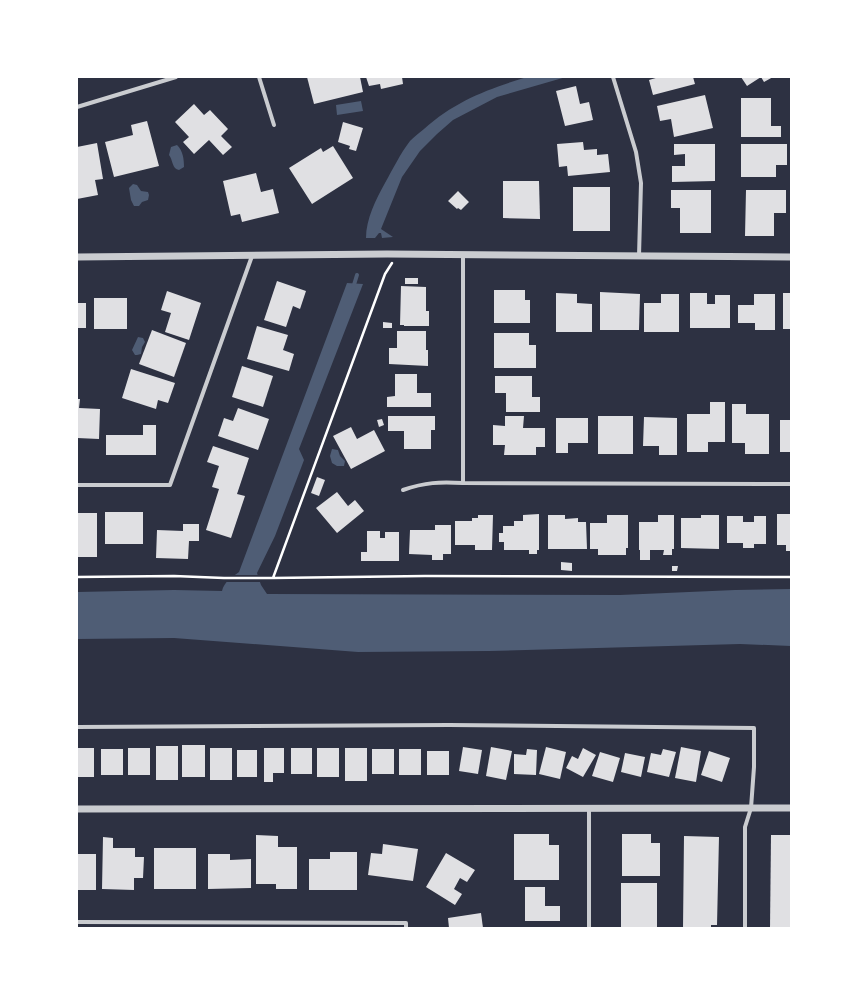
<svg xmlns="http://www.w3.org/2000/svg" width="868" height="1005" viewBox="0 0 868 1005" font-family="'Zilla Slab',serif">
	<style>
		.water { fill: #4f5d75 }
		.pier { fill: #2d3142 }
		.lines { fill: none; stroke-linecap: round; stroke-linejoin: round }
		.stream { stroke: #4f5d75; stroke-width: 4 }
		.building { fill: #e0e0e3 }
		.path { stroke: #fff; stroke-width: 2.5 }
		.minor { stroke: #caccd0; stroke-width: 4 }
		.tertiary { stroke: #caccd0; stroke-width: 7 }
	</style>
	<rect width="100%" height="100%" fill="#2d3142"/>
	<g class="water">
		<path d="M527 77H566L497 97 453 120 437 134 420 151 402 177 381 229 393 237 382 238 381 233H379L375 238H366C366 219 376 199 385 183 393 169 400 154 410 141 414 137 419 133 424 129 455 101 488 89 527 77Z"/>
		<path d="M361 101 363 111 337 115 336 105Z"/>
		<path d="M177 145C183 151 184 159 184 167L179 170C172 169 173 160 169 155L171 147Z"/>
		<path d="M133 184 137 185 141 191 148 192 149 195 148 200 142 202 139 206H134L131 200 129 188Z"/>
		<path d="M347 283 363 284 299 449 304 460 301 468 275 536 257 573 261 585 267 594 620 595 735 590 791 589V646L740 644 489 651 358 652 174 638 77 639V592L174 590 222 591C224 582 232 577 239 572Z"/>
		<path d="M138 337 143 338 145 342 142 347 141 354 137 355H135L132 350Z"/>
		<path d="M332 449 338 450 340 456 345 461 344 466H337L332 463 330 456Z"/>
	</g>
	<path class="pier" d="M232 575H259L262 582H225L226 579Z"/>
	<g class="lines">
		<path class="stream" d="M353 288 357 275"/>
	</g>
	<g class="building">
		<path d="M307 77H360L363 92 314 104Z"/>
		<path d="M366 77H402L403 84 381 89 380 84 369 86Z"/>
		<path d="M659 77H693L695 84 653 95 649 80Z"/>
		<path d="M741 77H773L764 82 761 77 747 86Z"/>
		<path d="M576 86 580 104 589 102 593 120 565 126 556 91Z"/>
		<path d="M705 95 713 128 674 137 671 119 660 121 657 106Z"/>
		<path d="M741 98H771V126H781V137H741Z"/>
		<path d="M194 104 204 115 210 110 228 129 221 136 232 147 223 155 209 140 194 154 183 142 189 137 175 122Z"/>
		<path d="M147 121 159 166 114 177 105 142 133 135 131 125Z"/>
		<path d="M343 122 363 128 356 151 349 149 350 146 338 142Z"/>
		<path d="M583 142 584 150 597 149V155L608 154 610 172 568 176 567 166 559 167 557 144Z"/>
		<path d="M97 143 103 179 95 180 98 195 77 199V147Z"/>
		<path d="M674 144H715V181L672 182V166H685V154L674 155Z"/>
		<path d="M741 144H787V165H776V177H741Z"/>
		<path d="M333 146 353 178 312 204 289 168 321 148 323 152Z"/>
		<path d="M256 173 261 192 273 189 279 213 242 222 240 214 231 216 223 181Z"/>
		<path d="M503 181H539L540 219 503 218Z"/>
		<rect x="573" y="187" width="37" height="44"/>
		<path d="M671 190H711V233H680V208H671Z"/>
		<path d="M746 190H786V213H774V236H745Z"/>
		<path d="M458 191 469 202 461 210 458 208 457 209 448 201Z"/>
		<rect x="405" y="278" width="13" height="6"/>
		<path d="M277 281 306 291 300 309 293 306 286 327 264 320Z"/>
		<path d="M401 286 426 287V311H429V326H404V325H400Z"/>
		<path d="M494 290H525V300H530V323H494Z"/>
		<path d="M167 291 201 303 189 340 165 332 171 313 161 310Z"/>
		<path d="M600 292 640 294 639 330H600Z"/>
		<path d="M556 293 577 294V303L592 304V332H556Z"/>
		<path d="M690 293H707V304H715V295H730V328H690Z"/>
		<rect x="783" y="293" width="8" height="36"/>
		<path d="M661 294H679V332H644V303H661Z"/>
		<path d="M754 294H775V330H755V323H738V305H754Z"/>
		<rect x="94" y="298" width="33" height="31"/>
		<rect x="77" y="303" width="9" height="25"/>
		<path d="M383 322 392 323V328H383Z"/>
		<path d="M257 326 288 335 283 350 294 354 289 371 247 359Z"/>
		<path d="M152 330 186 343 174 377 139 364Z"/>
		<path d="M397 331H426V350H428V366L389 364V348H397Z"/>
		<path d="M494 333H529V345H536V368H494Z"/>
		<path d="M242 366 273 376 263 407 232 397Z"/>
		<path d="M131 369 175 383 168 403 158 400 156 409 122 398Z"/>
		<path d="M395 374H417V393H431V407H387V397L395 396Z"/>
		<path d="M495 376H532V397H540V412H506V393H495Z"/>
		<path d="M77 399H80L79 408 100 409 99 439 77 438Z"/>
		<path d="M710 402H725V442H708V452H687V414H710Z"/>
		<path d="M732 404H746V414H769V454H745V443H732Z"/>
		<path d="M238 408 269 419 258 450 218 436 224 418 233 421Z"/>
		<path d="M388 416H435V430H431V449H404V431H388Z"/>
		<path d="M505 416H524L523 428H545V447H536V455H504L505 445H493V425L505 426Z"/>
		<rect x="598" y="416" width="35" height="38"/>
		<path d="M644 417 677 418V455H659V446H643Z"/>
		<path d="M556 418H588V443H568V453H556Z"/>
		<path d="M382 419 384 425 379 427 377 420Z"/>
		<rect x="780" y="420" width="11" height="32"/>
		<path d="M143 425H156V455H106V435H143Z"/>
		<path d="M351 427 357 439 374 430 385 451 351 469 333 436Z"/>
		<path d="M213 446 249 458 237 494 245 496 231 538 206 530 219 489 212 487 219 466 207 462Z"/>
		<path d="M317 477 325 480 319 496 311 493Z"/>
		<path d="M337 492 348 506 355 500 364 511 337 533 316 508Z"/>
		<rect x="105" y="512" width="38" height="32"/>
		<rect x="77" y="513" width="20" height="44"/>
		<path d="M539 514V550H537V554H529V550H504V542H499V533H503V526H514V521H523V515Z"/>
		<path d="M777 514H791V551H786V545H777Z"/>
		<path d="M478 515H493L492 550H475V545H455V521H472V518H478Z"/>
		<path d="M548 515H565V519L578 518V522H586L587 549H548Z"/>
		<path d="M607 515H628V548H626V555H598V549H590V523H607Z"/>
		<path d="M658 515H674V549H672V555H663L664 550H650V560H640V550H639V522H658Z"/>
		<path d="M701 515H719V549L681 548V518H701Z"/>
		<path d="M727 516H743V522H754V516H766V544H754V548H743V543H727Z"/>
		<path d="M183 524H199V541H189L188 559 156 558 157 530 183 531Z"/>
		<path d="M435 525H451V554H443V560H432V555L409 554 410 530H435Z"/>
		<path d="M367 531H380V538H385V532H399V561H361V552H367Z"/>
		<path d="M561 562 572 563V571L561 570Z"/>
		<path d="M672 566H678L677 571H672Z"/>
		<rect x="182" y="745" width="23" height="32"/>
		<rect x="156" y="746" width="22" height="34"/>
		<path d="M463 747 482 750 478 774 459 771Z"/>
		<path d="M491 747 512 751 506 780 486 776Z"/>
		<path d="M546 747 566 752 560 779 539 774Z"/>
		<path d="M681 747 701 751 696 782 675 778Z"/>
		<rect x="77" y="748" width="17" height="29"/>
		<rect x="128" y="748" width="22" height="27"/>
		<rect x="210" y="748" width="22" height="32"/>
		<path d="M264 748H284V773H273V782H264Z"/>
		<rect x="291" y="748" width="21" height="26"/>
		<rect x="317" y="748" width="22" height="29"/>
		<rect x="345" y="748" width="22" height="33"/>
		<path d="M583 748 596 755 583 777 566 768 572 756 578 759Z"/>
		<rect x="101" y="749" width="22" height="26"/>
		<rect x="372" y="749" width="22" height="25"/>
		<rect x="399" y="749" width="22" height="26"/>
		<path d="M527 749 537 750 536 775 514 774V754L526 755Z"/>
		<path d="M663 749 676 752 669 777 647 772 651 753 661 755Z"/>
		<rect x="237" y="750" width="20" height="27"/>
		<rect x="427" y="751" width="22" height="24"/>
		<path d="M709 751 730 758 722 782 701 775Z"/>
		<path d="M600 752 620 758 613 782 592 776Z"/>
		<path d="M625 753 645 757 641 777 621 772Z"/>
		<path d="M514 834H549V845H559V880H514Z"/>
		<path d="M622 834H651V843H660V876H622Z"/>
		<path d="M256 835 278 836V847H297V889H276V884H256Z"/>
		<path d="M771 835H791V928H770Z"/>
		<path d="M684 836 719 837 717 925H711V928H683Z"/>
		<path d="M103 837 113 838V848H135V857H144L143 878H134V890L102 889Z"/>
		<path d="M383 844 418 849 413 881 368 875 371 853 382 854Z"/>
		<rect x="154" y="848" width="42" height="41"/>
		<path d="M330 852H357V890H309V859H330Z"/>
		<path d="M446 853 475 870 467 882 460 878 454 889 462 894 455 905 426 887Z"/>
		<rect x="77" y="854" width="19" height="36"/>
		<path d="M208 854H230V860L251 859V888L208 889Z"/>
		<rect x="621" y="883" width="36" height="44"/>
		<path d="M525 887H545V906H560V921H525Z"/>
		<path d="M481 913 483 928H449L448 918Z"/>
	</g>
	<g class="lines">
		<g class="path">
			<path d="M392 263 385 274 273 578 425 576 791 577"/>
			<path d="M77 577 174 576 224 578H272"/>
		</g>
		<g class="minor">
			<path d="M259 77 274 125"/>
			<path d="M613 77 636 152 641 183 639 256"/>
			<path d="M77 107 176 77"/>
			<path d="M463 255V483L791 484"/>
			<path d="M77 485H170L252 256"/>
			<path d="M403 490C426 482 439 482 463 483"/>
			<path d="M77 727 449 725 754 728V767L751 808 745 827V928"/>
			<path d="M589 808V928"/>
			<path d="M77 922 406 923V928"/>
		</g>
		<g class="tertiary">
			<path d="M77 257 387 254 791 257"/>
			<path d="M77 809 791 808"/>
		</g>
	</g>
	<rect width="868" height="1005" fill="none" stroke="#ffffff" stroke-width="156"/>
</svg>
